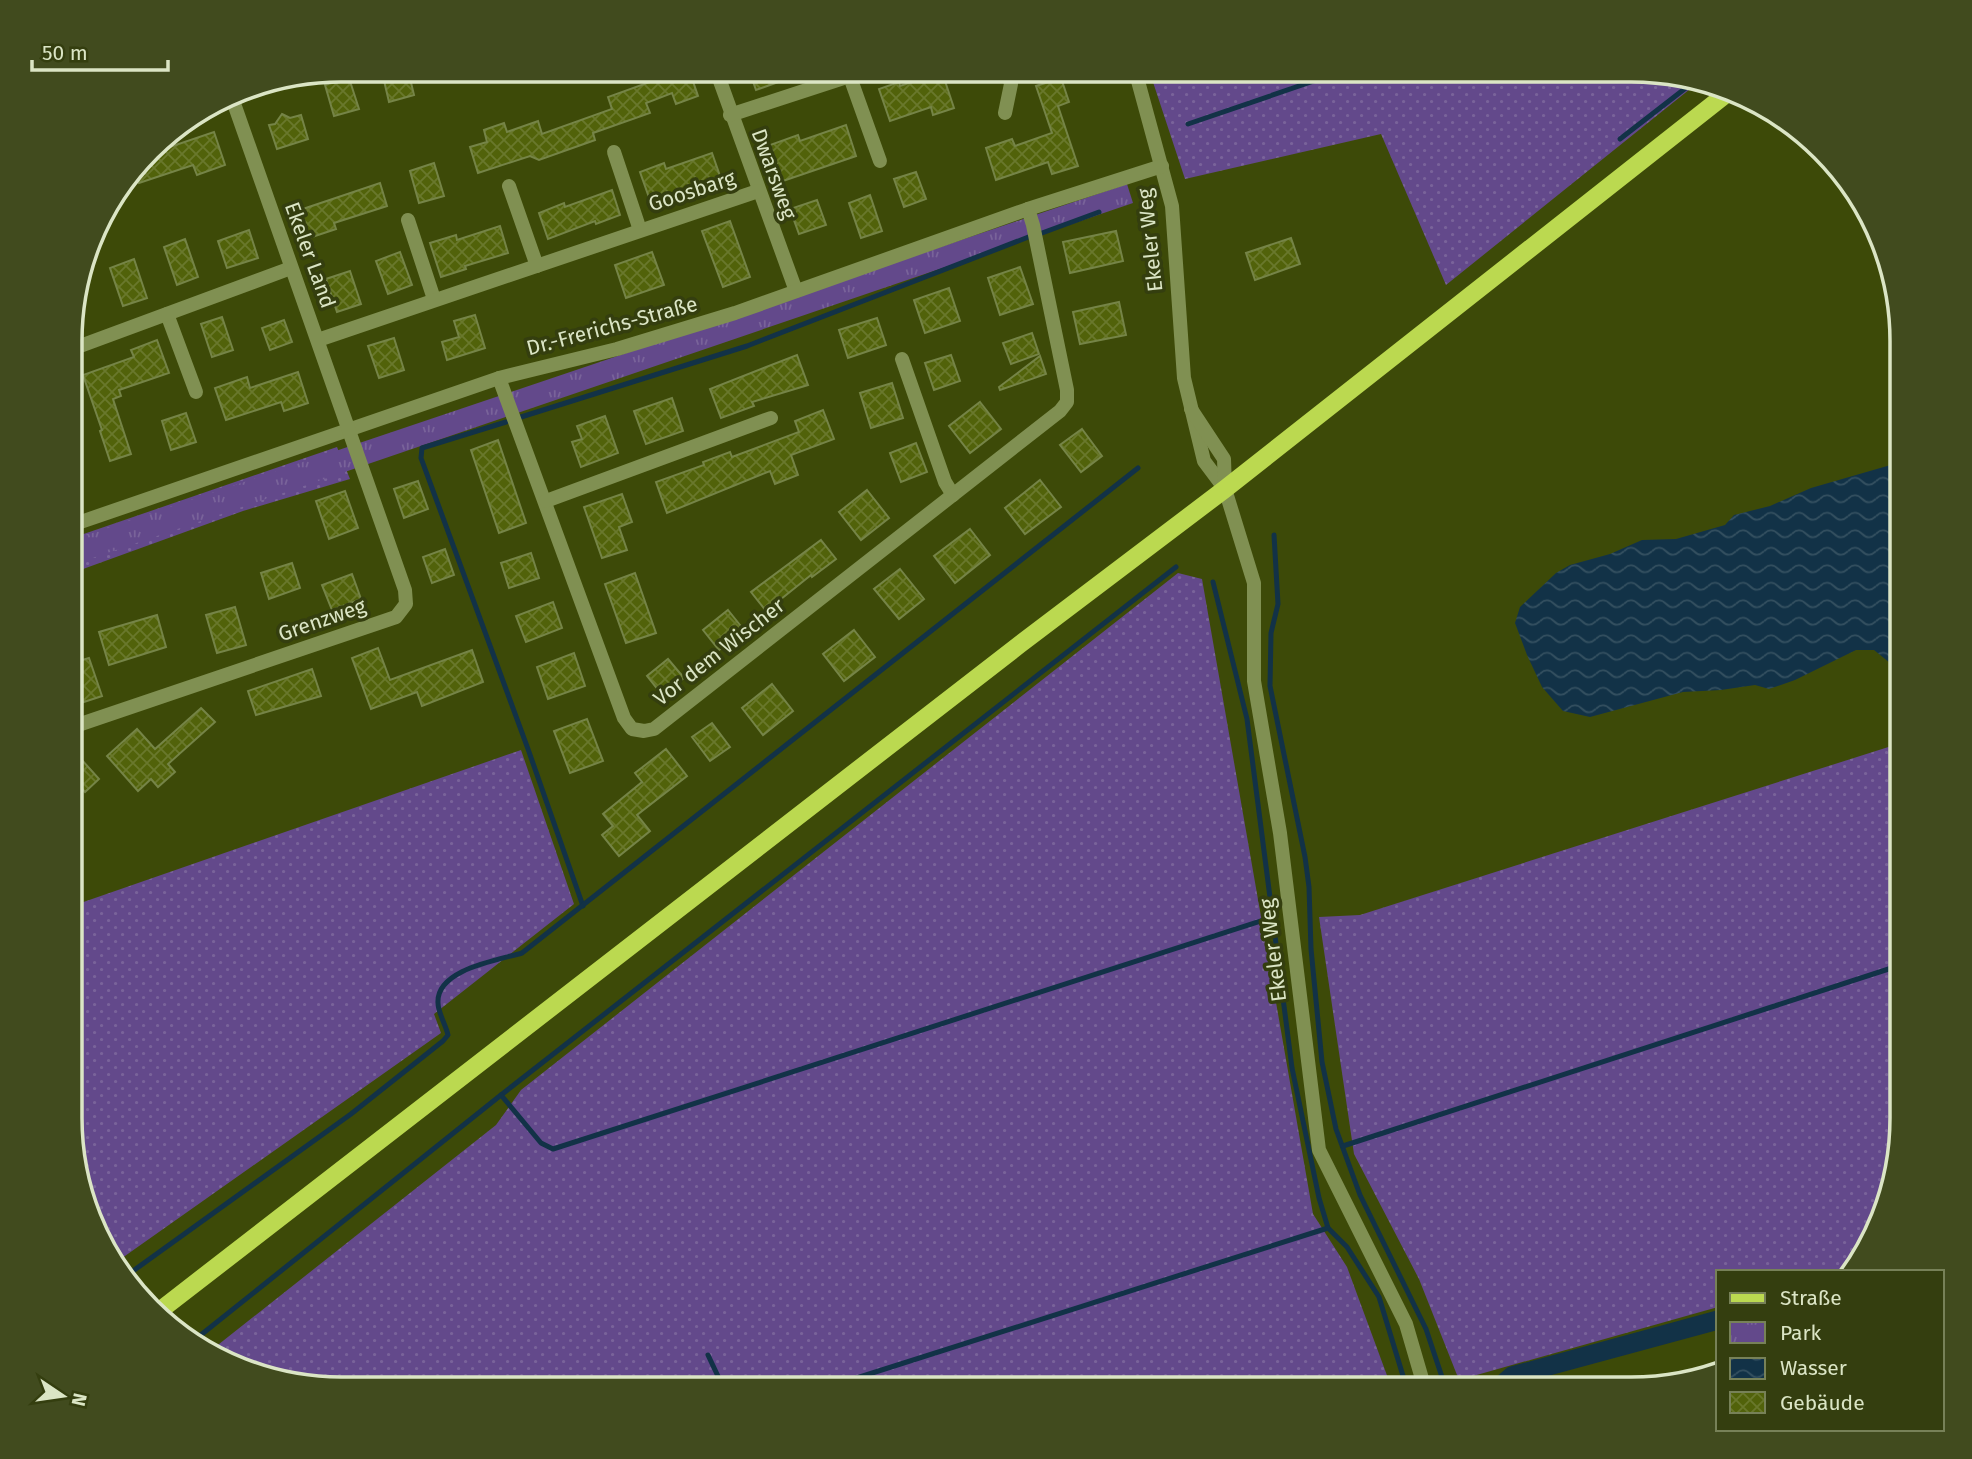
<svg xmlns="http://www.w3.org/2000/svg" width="1972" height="1459" viewBox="0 0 1972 1459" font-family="'Fira Sans',sans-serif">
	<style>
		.grass { fill: url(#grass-dots) }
		.park { fill: url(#park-tufts) }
		.water { fill: url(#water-waves) }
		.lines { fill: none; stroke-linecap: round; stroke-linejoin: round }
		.stream { stroke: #123247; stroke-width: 5 }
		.canal { stroke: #123247; stroke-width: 19 }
		.building { fill: url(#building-cross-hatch); stroke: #758447; stroke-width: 2 }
		.street { stroke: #809052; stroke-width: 14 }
		.primary { stroke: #bbd950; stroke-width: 18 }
		.labels { text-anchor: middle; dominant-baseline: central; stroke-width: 7; stroke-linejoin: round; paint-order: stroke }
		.street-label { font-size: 21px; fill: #dbe5c5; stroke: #343e0f }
		.rim { fill: none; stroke: #dbe5c5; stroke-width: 3.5 }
	</style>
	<defs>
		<pattern id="grass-dots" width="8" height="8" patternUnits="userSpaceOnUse" patternTransform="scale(1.75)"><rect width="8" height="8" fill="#63498b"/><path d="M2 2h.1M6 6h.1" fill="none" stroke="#79639a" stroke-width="1.8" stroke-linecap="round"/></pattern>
		<pattern id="park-tufts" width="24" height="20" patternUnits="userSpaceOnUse" patternTransform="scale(1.75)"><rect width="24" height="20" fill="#63498b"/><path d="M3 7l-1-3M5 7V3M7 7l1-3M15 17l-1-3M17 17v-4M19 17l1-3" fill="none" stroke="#79639a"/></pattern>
		<pattern id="water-waves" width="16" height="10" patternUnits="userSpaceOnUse" patternTransform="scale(1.75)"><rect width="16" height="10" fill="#123247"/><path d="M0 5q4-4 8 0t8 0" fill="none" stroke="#345060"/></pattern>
		<pattern id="building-cross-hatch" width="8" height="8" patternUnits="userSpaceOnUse" patternTransform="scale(1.75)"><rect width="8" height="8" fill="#51620a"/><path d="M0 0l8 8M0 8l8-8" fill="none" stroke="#69782c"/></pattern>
	</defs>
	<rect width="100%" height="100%" fill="#3d4a08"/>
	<g class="grass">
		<path d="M1149 70 1648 71 1700 81 1446 285 1381 134 1185 179Z"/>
		<path d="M337 447 350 479 243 511 72 573V538Z"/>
		<path d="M1178 573 1202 579 1313 1214 1347 1267 1392 1389 324 1388 238 1369 209 1352 496 1125 521 1090Z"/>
		<path d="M1901 743V1135L1882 1221 1854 1268 1842 1272H1718V1307L1459 1380 1419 1279 1354 1154 1319 917 1360 915Z"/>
		<path d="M521 750 574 904 434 1014 441 1033 115 1263 106 1253 72 1153V906Z"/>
	</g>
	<path class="park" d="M1127 184 1133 203 72 565V540Z"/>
	<path class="water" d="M1901 462V663H1890L1874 650H1856L1795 680 1769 689 1755 685 1721 690 1683 692 1590 717 1563 711 1542 687 1527 655 1515 623 1520 607 1556 573 1570 565 1610 554 1642 540 1676 539 1725 525 1734 515 1770 506 1811 488Z"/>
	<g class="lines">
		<g class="stream">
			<path d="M1188 124 1346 70"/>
			<path d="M1620 139 1696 80"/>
			<path d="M1042 233 1099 212"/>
			<path d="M521 417 747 346 1031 236"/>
			<path d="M506 422 422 448 421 458 528 749 583 906"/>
			<path d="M1274 535 1278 604 1271 633 1270 686 1305 857 1309 887 1311 949 1322 1062 1336 1129 1360 1195 1426 1329 1446 1389"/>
			<path d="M1213 582 1247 719 1292 1068 1319 1198 1328 1228 1347 1247 1379 1297 1407 1389"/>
			<path d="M501 1095 1176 567"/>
			<path d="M1343 1146 1901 965"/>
			<path d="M126 1276 351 1114 443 1041 448 1035C446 1025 438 1013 438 1003 436 969 499 960 522 953L1138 468"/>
			<path d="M192 1342 501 1095 541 1143 553 1149 1273 917"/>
			<path d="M708 1355 724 1389"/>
			<path d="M822 1389 1328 1228"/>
		</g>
		<path class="canal" d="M1497 1389 1512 1376 1718 1320"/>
	</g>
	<g class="building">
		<path d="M390 70H408L414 95 389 102 382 72Z"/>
		<path d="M683 70H689L698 96 676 104 672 93 646 103 650 113 593 133 595 140 539 160 530 156 478 173 470 147 487 142 484 130 504 123 507 132 538 121 542 134 612 109 608 97Z"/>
		<path d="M749 70H806V72L756 90Z"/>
		<path d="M942 72 954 108 933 115 931 107 890 121 879 89 899 82 900 86Z"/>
		<path d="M349 78 359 109 334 116 325 85Z"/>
		<path d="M1061 78 1069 102 1058 106 1078 166 1052 174 1048 162 996 180 986 148 1012 139 1015 146 1052 133 1036 86Z"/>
		<path d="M282 114 290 118 301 115 308 139 277 149 269 125 275 124Z"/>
		<path d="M846 125 856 156 783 181 770 145 798 135 800 141Z"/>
		<path d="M214 132 225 165 197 175 193 165 139 183 135 173 158 143 161 150Z"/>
		<path d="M712 153 720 176 651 203 640 172 664 163 666 169Z"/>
		<path d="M434 163 444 196 419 203 410 171Z"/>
		<path d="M916 172 926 199 904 207 894 179Z"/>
		<path d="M380 183 387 206 334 223 336 229 306 239 297 211Z"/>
		<path d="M612 190 620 215 596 224 595 221 548 239 539 213 564 203 565 207Z"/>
		<path d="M870 195 882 231 861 238 849 203Z"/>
		<path d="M817 200 826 225 799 234 790 209Z"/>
		<path d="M730 221 750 277 723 287 702 231Z"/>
		<path d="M500 226 508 253 465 266 466 269 441 277 430 243 456 235 457 240Z"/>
		<path d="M249 230 258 258 227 268 218 241Z"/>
		<path d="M1116 231 1123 261 1070 273 1063 242Z"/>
		<path d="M1291 238 1300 264 1255 280 1246 253Z"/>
		<path d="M185 239 198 277 177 285 164 247Z"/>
		<path d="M400 252 412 285 388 294 376 261Z"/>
		<path d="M652 252 664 285 626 298 615 265Z"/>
		<path d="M134 259 147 298 123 306 110 268Z"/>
		<path d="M1020 267 1033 304 1000 315 988 278Z"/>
		<path d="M350 271 361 304 337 312 326 279Z"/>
		<path d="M949 288 960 321 925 333 914 300Z"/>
		<path d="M1119 302 1126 335 1080 344 1073 312Z"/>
		<path d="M475 315 485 348 447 360 442 342 459 337 454 321Z"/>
		<path d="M222 317 233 350 212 357 201 324Z"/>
		<path d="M877 318 886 345 848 358 839 330Z"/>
		<path d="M284 320 292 342 270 350 262 328Z"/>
		<path d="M1032 333 1039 354 1011 364 1003 343Z"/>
		<path d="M394 338 404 370 379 378 368 346Z"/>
		<path d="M157 340 169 373 119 390 121 396 113 399 131 454 110 461 100 431 102 430 83 375 134 357 131 350Z"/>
		<path d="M797 355 808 385 752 402 754 406 721 418 710 389Z"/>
		<path d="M951 355 960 381 934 390 925 363Z"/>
		<path d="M1040 356 1046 374 1000 390 999 387Z"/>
		<path d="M298 372 308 403 284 411 281 402 226 420 215 388 247 377 250 388Z"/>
		<path d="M892 383 903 418 871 428 860 393Z"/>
		<path d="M672 398 683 431 646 444 634 411Z"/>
		<path d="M980 402 1001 429 970 453 949 426Z"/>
		<path d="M823 410 834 439 791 455 798 475 775 484 770 471 667 513 656 482 704 465 703 462 730 452 732 457 799 432 795 421Z"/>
		<path d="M186 413 196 442 171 450 162 421Z"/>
		<path d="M605 416 618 453 581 467 572 442 582 439 577 426Z"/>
		<path d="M1082 429 1102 456 1081 472 1060 445Z"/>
		<path d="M498 440 526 523 499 533 471 450Z"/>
		<path d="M916 443 927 472 901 482 890 453Z"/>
		<path d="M1040 480 1061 507 1025 534 1005 508Z"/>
		<path d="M418 481 428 509 404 518 394 489Z"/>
		<path d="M867 490 889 518 861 540 839 512Z"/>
		<path d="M345 491 358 528 329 539 316 501Z"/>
		<path d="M622 494 632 522 619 527 627 550 602 558 584 507Z"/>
		<path d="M970 529 990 555 955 583 934 556Z"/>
		<path d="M821 540 836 559 812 577 811 575 766 611 751 592Z"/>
		<path d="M445 549 454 575 432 583 423 557Z"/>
		<path d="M531 553 539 578 509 588 501 563Z"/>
		<path d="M292 563 300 588 269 599 261 573Z"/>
		<path d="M900 569 924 599 899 619 874 589Z"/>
		<path d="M635 573 656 633 626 643 605 584Z"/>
		<path d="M352 574 361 599 332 610 322 585Z"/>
		<path d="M553 602 562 628 526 642 516 616Z"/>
		<path d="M235 607 246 645 217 653 206 615Z"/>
		<path d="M728 610 744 630 719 650 703 630Z"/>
		<path d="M157 615 166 647 109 665 99 632Z"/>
		<path d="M854 630 875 657 844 681 823 654Z"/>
		<path d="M378 648 390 680 472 650 483 682 422 706 417 692 371 709 352 658Z"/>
		<path d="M574 653 585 686 548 699 537 667Z"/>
		<path d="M89 658 102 696 81 703 72 675V663Z"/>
		<path d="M668 659 684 678 663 696 647 676Z"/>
		<path d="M312 669 321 696 256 715 248 691Z"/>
		<path d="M772 684 793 711 763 735 742 708Z"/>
		<path d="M201 708 215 722 168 764 175 772 158 787 151 779 138 791 107 756 137 729 155 749Z"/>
		<path d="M587 719 603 761 570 773 554 731Z"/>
		<path d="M712 723 730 747 710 761 692 737Z"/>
		<path d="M72 749 99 779 85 792 72 777Z"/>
		<path d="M666 749 687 776 637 815 650 831 619 856 602 835 613 826 603 814 642 782 635 773Z"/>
	</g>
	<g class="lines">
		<g class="street">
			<path d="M716 70 796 291"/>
			<path d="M1135 70 1172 206 1184 378 1204 461 1225 489"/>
			<path d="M850 77 880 161"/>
			<path d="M1005 113 1011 84 1007 70"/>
			<path d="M730 115 868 70"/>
			<path d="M614 152 640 230"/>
			<path d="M509 186 537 266"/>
			<path d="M408 220 434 299"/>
			<path d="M167 314 196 392"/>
			<path d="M318 340 758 191"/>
			<path d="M72 349 291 268"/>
			<path d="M902 359 945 482 953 495"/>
			<path d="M499 378 624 718 632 729 644 731 654 729 1060 411 1067 402V390L1033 225 1028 209"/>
			<path d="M1191 409 1224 459 1225 489 1254 583V681L1280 833 1319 1150 1406 1324 1425 1389"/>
			<path d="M72 411 76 422"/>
			<path d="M546 501 771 418"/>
			<path d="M72 525 499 378 617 349 735 313 1028 209 1162 166"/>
			<path d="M72 727 396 617 406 604 405 590 231 95"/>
		</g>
		<path class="primary" d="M158 1312 1019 645 1225 489 1730 91"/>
	</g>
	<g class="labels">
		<g class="street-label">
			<text transform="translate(774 174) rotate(70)">Dwarsweg</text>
			<text transform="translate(692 191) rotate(-18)">Goosbarg</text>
			<text transform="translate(1150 240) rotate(-96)">Ekeler Weg</text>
			<text transform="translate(310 255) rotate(70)">Ekeler Land</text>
			<text transform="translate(612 326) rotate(-15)">Dr.-Frerichs-Straße</text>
			<text transform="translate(322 620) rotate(-19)">Grenzweg</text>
			<text transform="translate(719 652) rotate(-38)">Vor dem Wischer</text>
			<text transform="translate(1273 950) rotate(-97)">Ekeler Weg</text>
		</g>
	</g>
	<path d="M0 0H1972V1459H0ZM341 82H1631A259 259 0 0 1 1890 341V1118A259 259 0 0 1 1631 1377H341A259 259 0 0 1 82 1118V341A259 259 0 0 1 341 82Z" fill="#414b1e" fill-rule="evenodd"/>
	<path class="rim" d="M341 82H1631A259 259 0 0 1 1890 341V1118A259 259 0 0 1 1631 1377H341A259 259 0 0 1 82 1118V341A259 259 0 0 1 341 82Z"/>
	<rect x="1716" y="1270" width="228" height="161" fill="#343e0f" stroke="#778158" stroke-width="2"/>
	<rect x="1730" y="1293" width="35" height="10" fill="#bbd950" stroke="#778158" stroke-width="2"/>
	<text x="1780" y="1305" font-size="21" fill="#dbe5c5">Straße</text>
	<rect x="1730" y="1322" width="35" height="21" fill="url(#park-tufts)" stroke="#778158" stroke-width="2"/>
	<text x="1780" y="1340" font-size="21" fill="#dbe5c5">Park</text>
	<rect x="1730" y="1358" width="35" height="21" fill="url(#water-waves)" stroke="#778158" stroke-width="2"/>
	<text x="1780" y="1375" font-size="21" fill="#dbe5c5">Wasser</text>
	<rect x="1730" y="1392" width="35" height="21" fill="url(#building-cross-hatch)" stroke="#778158" stroke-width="2"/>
	<text x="1780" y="1410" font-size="21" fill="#dbe5c5">Gebäude</text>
	<g transform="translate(63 1396) rotate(103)" stroke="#343e0f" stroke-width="5" paint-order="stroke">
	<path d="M0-5L12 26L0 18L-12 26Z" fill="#dbe5c5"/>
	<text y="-10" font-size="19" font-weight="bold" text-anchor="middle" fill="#dbe5c5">N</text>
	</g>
	<path d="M32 60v10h136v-10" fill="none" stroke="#dbe5c5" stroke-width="3.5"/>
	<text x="42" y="60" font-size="21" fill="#dbe5c5" stroke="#343e0f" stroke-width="5" paint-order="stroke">50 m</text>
</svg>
